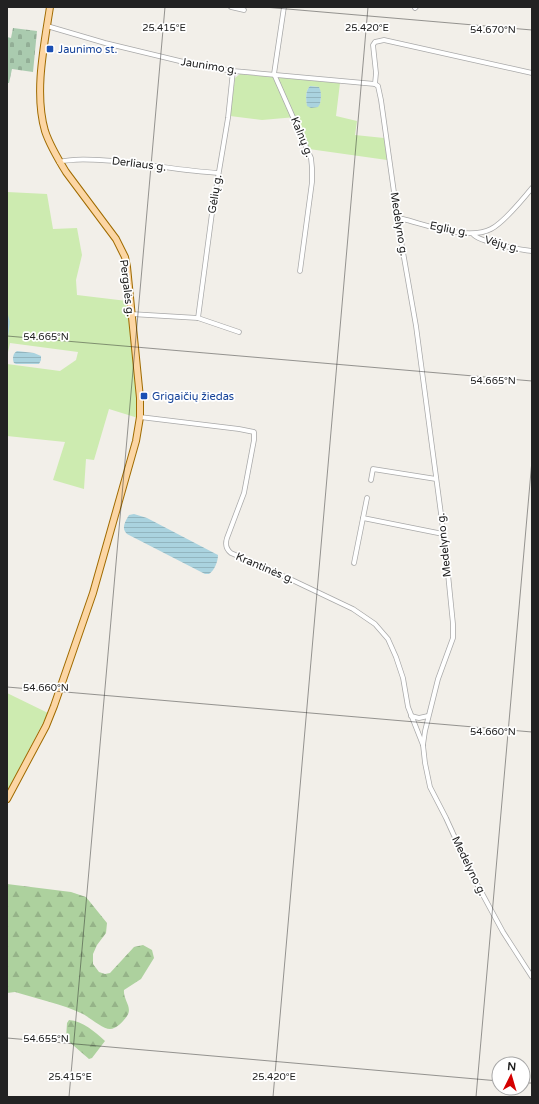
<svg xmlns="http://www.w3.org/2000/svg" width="539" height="1104" viewBox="0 0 539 1104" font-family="'Varela Round',sans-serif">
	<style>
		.grass { fill: #cdebb0; fill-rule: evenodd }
		.forest { fill: url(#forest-firs) }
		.cemetery { fill: url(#cemetery-stones) }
		.water { fill: url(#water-rules) }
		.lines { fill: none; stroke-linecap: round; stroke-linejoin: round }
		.stream { stroke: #aad3df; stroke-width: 1.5 }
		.street-casing { stroke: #a9a9a9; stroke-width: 5.5 }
		.primary-casing { stroke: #a06b00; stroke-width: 8 }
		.street { stroke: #fff; stroke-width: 4 }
		.primary { stroke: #fcd6a4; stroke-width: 6 }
		.ticks { fill: none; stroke: #222; stroke-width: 1; stroke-opacity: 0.45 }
		.transit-dot { fill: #1a4fb4; stroke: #fff; stroke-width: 1.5 }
		.labels { text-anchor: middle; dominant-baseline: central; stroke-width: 3.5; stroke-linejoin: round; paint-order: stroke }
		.transit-label { font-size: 11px; fill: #164399; stroke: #fff; text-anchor: start }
		.street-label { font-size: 11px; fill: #222; stroke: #fff }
		.ticks-label { font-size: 10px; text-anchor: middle; fill: #222; stroke: #fff; stroke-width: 3.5; stroke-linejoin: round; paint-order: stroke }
	</style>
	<defs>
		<pattern id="forest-firs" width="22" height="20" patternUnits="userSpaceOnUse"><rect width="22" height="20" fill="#add19e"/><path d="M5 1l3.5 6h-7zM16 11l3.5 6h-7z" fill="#95b388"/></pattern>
		<pattern id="cemetery-stones" width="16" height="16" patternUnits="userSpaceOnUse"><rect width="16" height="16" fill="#aacbaf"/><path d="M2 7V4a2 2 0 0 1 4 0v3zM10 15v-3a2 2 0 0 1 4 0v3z" fill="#92ae96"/></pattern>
		<pattern id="water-rules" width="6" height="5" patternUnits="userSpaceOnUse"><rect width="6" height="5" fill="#aad3df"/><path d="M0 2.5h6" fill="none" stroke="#92b5bf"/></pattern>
	</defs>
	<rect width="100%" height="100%" fill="#f2efe9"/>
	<g class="grass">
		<path d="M240 74 340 83 336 116 357 121 355 135 384 138 387 160 309 149 296 117 262 120 230 116 235 78ZM310 86 319 87 321 95 320 104 307 105C306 99 305 91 310 86Z"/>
		<path d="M7 192 47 194 53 229 77 228 82 255 76 280 77 295 127 301 137 400 138 418 109 409 94 460 86 459 84 489 53 480 65 442 7 436V364L60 371 76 360 78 352 10 343 7 357Z"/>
		<path d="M7 693 48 713 7 792Z"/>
	</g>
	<g class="forest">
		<path d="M7 884 71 892 86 897 107 923 106 933 97 945 93 954V964L99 972 105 974 110 973 134 947 143 945 152 950 154 958 141 979 124 990C123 1000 133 1007 127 1016 123 1022 116 1029 110 1029 103 1029 90 1018 83 1014 62 1004 38 999 15 992L7 993Z"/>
		<path d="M69 1020C83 1021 95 1032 105 1041L92 1058 89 1059 66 1039 67 1023Z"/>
	</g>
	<path class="cemetery" d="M13 28 37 31 33 72 12 69 9 83H7V37L11 38Z"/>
	<g class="water">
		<path d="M310 86 319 87C322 93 321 98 320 104L318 107 311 108 307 106C306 99 305 91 310 86Z"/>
		<path d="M17 351 34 353 41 356V360L39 364H16L14 363C12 359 13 353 17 351Z"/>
		<path d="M134 514 147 518 216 554 218 555C218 562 214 571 209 574H205L127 534C121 528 125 522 129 515Z"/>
	</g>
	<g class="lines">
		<path class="stream" d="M7 314 9 322 7 339"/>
		<g class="street-casing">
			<g id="street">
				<path d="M231 7 244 10"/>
				<path d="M284 7 274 74 311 158 312 168V182L300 271"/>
				<path d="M415 8 416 7"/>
				<path d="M47 26 105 43 192 64 233 71 375 84 378 86 381 100 400 235 416 326 445 544 453 624V638L438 679 425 731 423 745 425 763 430 787 446 818 471 873 503 932 532 977"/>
				<path d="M375 84 376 73 373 45 375 42 384 40 532 73"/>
				<path d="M59 162C77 158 96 160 114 161 149 164 183 171 218 173"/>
				<path d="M398 219H403C427 225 468 241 491 229 503 223 523 199 532 188"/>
				<path d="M473 234C479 242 521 250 532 251"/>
				<path d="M131 314 198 318 239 332"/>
				<path d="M198 318 212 213 228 118 233 71"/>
				<path d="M140 417 239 429 254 432V440L244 493 227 538C225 544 226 549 231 553L290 579 353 609 375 624 388 639 396 657 403 678 408 707 423 745"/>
				<path d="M371 480 373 469 436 479"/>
				<path d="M367 498 363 518 443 534"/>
				<path d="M354 563 363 518"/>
				<path d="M411 716 419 718 428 716"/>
			</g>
		</g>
		<g class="primary-casing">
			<path id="primary" d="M7 799 46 726 54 706 93 593 136 441 140 417V398L127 267 125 257 116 239 66 172C58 159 50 146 45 131 34 93 44 46 50 7"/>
		</g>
		<use href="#street" class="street"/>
		<use href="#primary" class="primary"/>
	</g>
	<path class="ticks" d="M264 7 532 30M7 336 532 381M7 687 532 732M7 1038 499 1081M523 1083H532M69 1097 165 7M273 1097 368 7M476 1097 532 460"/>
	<g class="transit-dot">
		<rect x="46" y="45" width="8" height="8" rx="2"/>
		<rect x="140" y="392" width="8" height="8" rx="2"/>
	</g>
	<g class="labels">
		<g class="transit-label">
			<text x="58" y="49">Jaunimo st.</text>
			<text x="152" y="396">Grigaičių žiedas</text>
		</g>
		<g class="street-label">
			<text transform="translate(209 66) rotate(9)">Jaunimo g.</text>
			<text transform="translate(302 137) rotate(68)">Kalnų g.</text>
			<text transform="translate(139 164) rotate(7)">Derliaus g.</text>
			<text transform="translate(215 194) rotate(-81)">Gėlių g.</text>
			<text transform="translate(399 224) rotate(81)">Medelyno g.</text>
			<text transform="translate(449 229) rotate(11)">Eglių g.</text>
			<text transform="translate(502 244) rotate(15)">Vėjų g.</text>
			<text transform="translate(127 288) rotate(83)">Pergalės g.</text>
			<text transform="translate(444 545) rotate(-96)">Medelyno g.</text>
			<text transform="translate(265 568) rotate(23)">Krantinės g.</text>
			<text transform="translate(469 866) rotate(64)">Medelyno g.</text>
		</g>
	</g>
	<g class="ticks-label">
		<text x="164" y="31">25.415°E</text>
		<text x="367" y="31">25.420°E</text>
		<text x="493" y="33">54.670°N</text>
		<text x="46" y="340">54.665°N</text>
		<text x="493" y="384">54.665°N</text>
		<text x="46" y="691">54.660°N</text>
		<text x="493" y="735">54.660°N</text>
		<text x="46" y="1042">54.655°N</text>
		<text x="70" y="1080">25.415°E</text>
		<text x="274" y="1080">25.420°E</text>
	</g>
	<rect width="539" height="1104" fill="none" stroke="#222222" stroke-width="16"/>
	<g transform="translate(511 1076) rotate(5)"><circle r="19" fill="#ffffff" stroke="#a7a7a7"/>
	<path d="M0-3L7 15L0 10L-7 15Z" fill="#d40000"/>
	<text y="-6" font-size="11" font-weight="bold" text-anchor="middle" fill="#222222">N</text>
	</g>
</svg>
